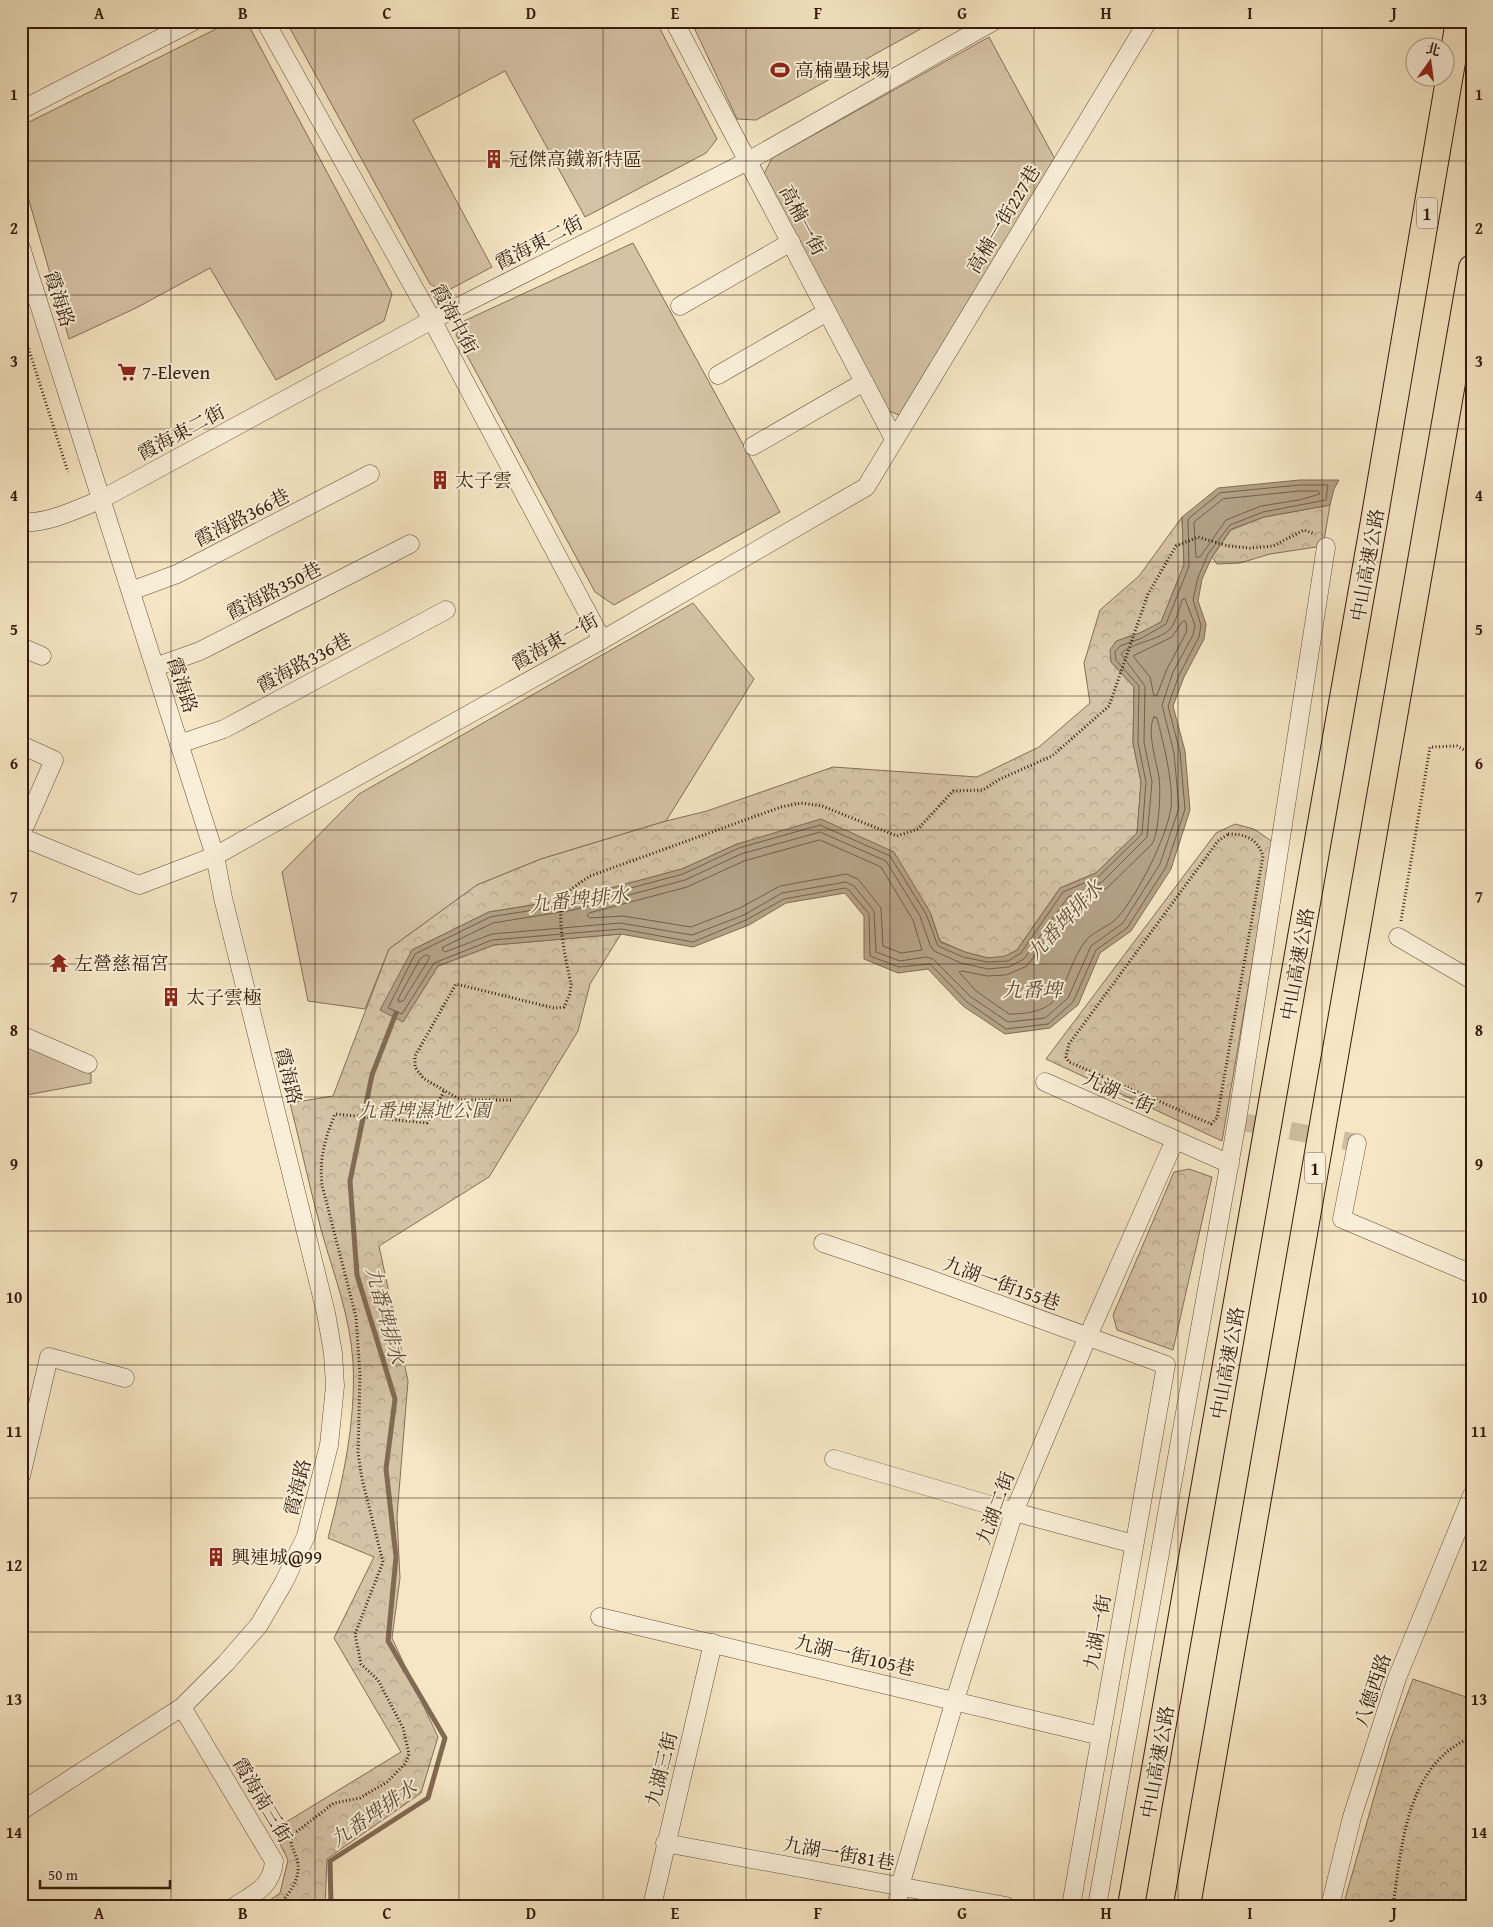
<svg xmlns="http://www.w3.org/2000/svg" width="1493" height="1927" viewBox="0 0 1493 1927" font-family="'Gentium Book Plus','Noto Serif TC',serif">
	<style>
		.green { fill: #d5c3a5; stroke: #856f58 }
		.park { fill: url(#park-crowns); stroke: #856f58 }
		.water { fill: #b4a185; stroke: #816b54 }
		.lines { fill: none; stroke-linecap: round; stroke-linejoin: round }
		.shore { stroke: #745e48; stroke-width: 1 }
		.stream { stroke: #816b54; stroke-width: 5 }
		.minor-tunnel { stroke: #cfbd9f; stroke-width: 18; stroke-dasharray: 18 9; stroke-linecap: butt }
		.minor-casing { stroke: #654e39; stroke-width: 19 }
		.highway-casing { stroke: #351b0b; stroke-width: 28 }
		.path { stroke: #351b0b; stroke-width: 3; stroke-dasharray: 1 2.5; stroke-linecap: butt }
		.minor { stroke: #f9efd9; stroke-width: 18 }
		.highway { stroke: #f6e6c4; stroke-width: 26 }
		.grid { fill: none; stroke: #351b0b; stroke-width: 1; stroke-opacity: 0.55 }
		.labels { text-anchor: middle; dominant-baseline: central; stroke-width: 4; stroke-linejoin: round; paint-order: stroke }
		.shield { fill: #f9efd9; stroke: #705b49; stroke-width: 1 }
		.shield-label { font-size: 18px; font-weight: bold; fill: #351b0b }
		.poi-label { font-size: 19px; fill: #351b0b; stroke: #f9efd9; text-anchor: start }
		.street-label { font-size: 19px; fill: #351b0b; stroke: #f9efd9 }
		.park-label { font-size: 19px; font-style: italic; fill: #654d39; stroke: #f9efd9 }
		.water-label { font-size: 20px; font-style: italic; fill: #614a36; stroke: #f9efd9 }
		.neatline { fill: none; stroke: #351b0b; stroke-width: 2 }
		.grid-label { font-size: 16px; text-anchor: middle; font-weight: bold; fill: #351b0b }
	</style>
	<defs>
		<pattern id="park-crowns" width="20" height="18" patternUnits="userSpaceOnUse" patternTransform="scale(1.25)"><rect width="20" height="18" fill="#d5c3a5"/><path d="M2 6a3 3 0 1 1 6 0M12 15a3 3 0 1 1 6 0" fill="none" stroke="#b7a78d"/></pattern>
	</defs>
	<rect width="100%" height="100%" fill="#f6e6c4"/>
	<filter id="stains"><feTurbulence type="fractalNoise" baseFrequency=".004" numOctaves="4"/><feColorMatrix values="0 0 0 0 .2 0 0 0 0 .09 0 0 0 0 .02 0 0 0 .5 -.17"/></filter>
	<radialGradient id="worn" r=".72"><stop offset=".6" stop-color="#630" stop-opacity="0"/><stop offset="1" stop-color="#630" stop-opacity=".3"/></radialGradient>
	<g class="green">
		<path d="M232 21 249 26 392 294 384 321 276 380 210 268 136 308 69 339 21 173V126Z"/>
		<path d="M286 21H656L717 139 706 153 585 217 505 71 413 120 492 267 445 292 430 284Z"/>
		<path d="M691 21H935L756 120 737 119Z"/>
		<path d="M989 37 1055 159 899 415 889 411 763 176 772 158Z"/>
		<path d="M633 243 780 512 614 605 595 592 456 335 464 321Z"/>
		<path d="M693 603 754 679 666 821 541 859 477 885 389 949 365 1009 308 1001 282 872 359 794Z"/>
		<path d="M21 1044 91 1074V1083L21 1096Z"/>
	</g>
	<g class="park">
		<path d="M1330 505 1323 546 1270 554 1240 563 1217 564 1212 557 1231 530 1264 517Z"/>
		<path d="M1182 517 1184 565 1161 622 1140 633 1117 641 1111 662 1134 687 1133 743 1141 782 1137 833 1096 873 1060 888 1017 950 1005 957 988 958 965 952 940 941 930 912 737 844 682 869 570 899 489 912 412 950 403 1021 438 966 494 945 621 934 590 984 578 1031 489 1177 379 1246 408 1381 397 1516 400 1578 392 1638 438 1737 421 1793 327 1859 325 1906H261L280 1893 288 1860 273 1830 401 1752 334 1638 374 1557 328 1538C343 1480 356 1422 353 1362 350 1316 334 1275 322 1233 310 1190 301 1146 290 1103L333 1096 389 949 477 885 541 859 666 821 707 811 833 767 977 777 1039 747 1090 703 1084 663 1100 610 1139 576Z"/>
		<path d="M1235 824 1254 829 1273 842 1222 1141 1046 1059 1216 833Z"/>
		<path d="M1189 1169 1212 1177 1173 1350 1117 1330 1113 1315 1174 1172Z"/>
		<path d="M1413 1679 1472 1699V1906H1343L1391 1738Z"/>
	</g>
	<path class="water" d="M1300 480H1339L1334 489 1330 505 1264 517 1231 529 1212 557 1202 579 1198 601 1206 624 1204 639 1184 677 1173 706 1185 751 1190 810 1171 869 1131 931 1100 953 1078 1005 1050 1028 1005 1034 963 1006 928 969 898 973 864 959V916L845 893 786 903 749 925 693 947 621 934 494 945 438 966 403 1022 380 1010 412 950 489 912 570 899 682 869 737 844 821 819 894 852 930 912 940 942 965 952 988 958 1005 956 1017 950 1060 888 1096 873 1137 833 1141 782 1133 743 1134 687 1111 662 1110 650 1116 641 1140 633 1161 622 1184 565 1182 517 1218 488Z"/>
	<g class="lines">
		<g class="shore">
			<path d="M1300 485H1328L1326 500 1263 512 1230 525 1208 554 1198 577 1193 600 1201 625 1199 637 1179 675 1168 706 1180 752 1185 809 1166 867 1127 928 1096 950 1073 1002 1048 1024 1006 1029 967 1002 930 964 899 967 870 956 869 914 849 890 845 888 784 899 746 920 693 942 621 929 492 940 434 963 402 1014 388 1008 415 954 490 917 571 904 683 874 739 848 820 825 890 856 926 914 938 946 963 957 987 962 1008 961 1021 953 1063 892 1098 877 1142 834 1146 782 1138 743 1139 686 1116 660 1115 652 1120 646 1142 638 1166 624 1189 566 1188 519 1220 493Z"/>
			<path d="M1300 491H1318L1320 494 1299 500 1261 506 1226 520 1200 557H1196L1194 522 1223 499Z"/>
			<path d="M1185 599 1195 625 1193 635 1173 672 1162 705 1174 753 1179 808 1160 864 1123 923 1091 946 1068 998 1045 1018 1008 1022 971 997 933 959 926 957 900 961 876 952 874 911 854 886 846 882 782 893 744 915 692 935 620 923 492 934 445 952 442 950 443 947 493 923 573 910 685 880 741 854 820 832 886 861 920 916 930 945 934 951 961 963 988 969 1009 967 1024 959 1068 897 1102 882 1147 837 1152 782 1144 742 1145 686 1121 654C1129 643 1159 641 1170 629 1176 622 1179 609 1182 600Z"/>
			<path d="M1185 621 1187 626 1186 633 1167 669 1157 695 1154 696 1150 677 1133 656 1172 637 1182 622Z"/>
			<path d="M1154 717 1157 718C1163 741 1174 785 1171 808 1166 839 1138 894 1118 917 1108 928 1092 931 1084 943 1058 981 1071 1014 1009 1014L976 991 959 972 962 971 987 976 1006 975 1027 966 1072 903 1107 888 1152 844C1159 833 1161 791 1159 778 1157 762 1146 731 1154 717Z"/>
			<path d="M820 840 881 867 913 920 922 950 901 953 883 946 881 908 858 879 846 874 780 886 740 908 691 927 623 916 590 918 587 916 589 913 687 887 744 861Z"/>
			<path d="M426 955 429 956V959L403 1001 399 1002 398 999 420 959Z"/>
		</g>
		<path class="stream" d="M331 1906 330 1861 428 1798 445 1738 388 1641 396 1557 386 1469 395 1399 357 1275 350 1181 372 1075 396 1013"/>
		<path class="minor-tunnel" d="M1237 1121 1357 1143"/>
		<g class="minor-casing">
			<g id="minor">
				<path d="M265 21 432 320 602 640"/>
				<path d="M674 21 894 439"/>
				<path d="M21 110 194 21"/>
				<path d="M21 248 215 856 223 898 326 1313 333 1353 335 1386 329 1445 306 1536 284 1582 259 1625 226 1663 182 1707 21 1811"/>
				<path d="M680 306 791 242"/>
				<path d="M718 375 827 312"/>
				<path d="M753 446 864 382"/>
				<path d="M21 522C48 524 77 509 102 499L432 320 748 161 994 21"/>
				<path d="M131 591 177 574 370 474"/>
				<path d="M21 647 42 656"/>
				<path d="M155 667 200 651 410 544"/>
				<path d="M179 744 224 729 446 610"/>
				<path d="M21 745 54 760 21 835"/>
				<path d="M21 837 139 885 215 856 602 640 866 487 1148 21"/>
				<path d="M1398 937 1472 980"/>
				<path d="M21 1035 88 1064"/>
				<path d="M1045 1082 1230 1164"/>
				<path d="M1357 1143 1342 1219 1472 1274"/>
				<path d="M823 1243 924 1277 1166 1365 1071 1906"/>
				<path d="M834 1459 1014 1512 1134 1544"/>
				<path d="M21 1476 49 1357 125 1378"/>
				<path d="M600 1617 1101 1736"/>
				<path d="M182 1707 274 1861C272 1887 255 1893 235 1906"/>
				<path d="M665 1843 1006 1906"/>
				<path d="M652 1906 713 1643"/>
				<path d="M897 1906 900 1886 955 1700 1014 1512 1088 1336 1175 1140"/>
				<path d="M1097 1906 1237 1121 1326 547"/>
				<path d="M1330 1906 1352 1817 1397 1678 1472 1495"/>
			</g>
		</g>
		<g class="highway-casing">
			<g id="highway">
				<path d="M1131 1906 1374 521 1459 21"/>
				<path d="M1187 1906 1472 268"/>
			</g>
		</g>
		<g class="path">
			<path d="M21 325 68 472"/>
			<path d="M1228 834C1245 834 1257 838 1263 856L1217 1118 1211 1124 1069 1062 1066 1057 1069 1044 1218 841Z"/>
			<path d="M1401 921 1430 747 1457 746 1472 754"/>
			<path d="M511 1100H461L423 1078 415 1067V1056L456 984 554 1008 564 1007 570 994 571 984C567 965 554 911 565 896 571 888 582 882 590 876L781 807 801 803 822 806 897 836 918 829 953 791 983 790 1000 779 1052 756 1109 706 1148 594 1176 546 1198 537 1228 546 1250 548 1273 546 1304 530 1315 534"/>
			<path d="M278 1906C290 1893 302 1878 297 1859 294 1851 290 1845 291 1836L334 1803 360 1798 387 1782 405 1764 409 1754 403 1728 378 1680 361 1664 355 1634 383 1562 362 1479 358 1453 360 1375 356 1317 322 1185C319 1158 325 1139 335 1114L427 1123 444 1091"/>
			<path d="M1393 1906C1402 1845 1406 1764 1472 1737"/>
		</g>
		<use href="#minor" class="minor"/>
		<use href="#highway" class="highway"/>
	</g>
	<path class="grid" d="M171 21V1906M315 21V1906M459 21V1906M603 21V1906M746 21V1906M890 21V1906M1034 21V1906M1178 21V1906M1322 21V1906M21 161H1472M21 295H1472M21 429H1472M21 562H1472M21 696H1472M21 830H1472M21 964H1472M21 1097H1472M21 1231H1472M21 1365H1472M21 1498H1472M21 1632H1472M21 1766H1472"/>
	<defs>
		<g id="stadium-bare" transform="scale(1.5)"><path d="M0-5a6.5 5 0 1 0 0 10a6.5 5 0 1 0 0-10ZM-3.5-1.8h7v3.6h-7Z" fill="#8f2418" stroke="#f9efd9" stroke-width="2.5" paint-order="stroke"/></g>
		<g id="building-bare" transform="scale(1.5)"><path d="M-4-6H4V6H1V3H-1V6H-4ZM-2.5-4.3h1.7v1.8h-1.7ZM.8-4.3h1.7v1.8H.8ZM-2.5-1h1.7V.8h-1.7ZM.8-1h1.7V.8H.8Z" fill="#8f2418" stroke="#f9efd9" stroke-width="2.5" paint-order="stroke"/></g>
		<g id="supermarket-bare" transform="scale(1.5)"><path d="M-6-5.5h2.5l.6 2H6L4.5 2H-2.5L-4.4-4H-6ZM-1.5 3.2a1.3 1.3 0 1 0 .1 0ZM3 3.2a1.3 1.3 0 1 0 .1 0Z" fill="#8f2418" stroke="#f9efd9" stroke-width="2.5" paint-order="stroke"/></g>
		<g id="temple-bare" transform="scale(1.5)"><path d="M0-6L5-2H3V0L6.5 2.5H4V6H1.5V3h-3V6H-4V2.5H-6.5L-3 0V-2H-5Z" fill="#8f2418" stroke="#f9efd9" stroke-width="2.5" paint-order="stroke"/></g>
	</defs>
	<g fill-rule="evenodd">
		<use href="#stadium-bare" x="780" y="70"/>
		<use href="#building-bare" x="494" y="159"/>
		<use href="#supermarket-bare" x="127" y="372"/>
		<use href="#building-bare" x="440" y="480"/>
		<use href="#temple-bare" x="59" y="963"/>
		<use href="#building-bare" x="171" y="997"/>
		<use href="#building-bare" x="216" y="1557"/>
	</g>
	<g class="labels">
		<g class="shield">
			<rect x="1417" y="197.5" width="20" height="31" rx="4"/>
			<rect x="1305" y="1152.5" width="20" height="31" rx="4"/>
		</g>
		<g class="shield-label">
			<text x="1427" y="213">1</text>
			<text x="1315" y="1168">1</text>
		</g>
		<g class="poi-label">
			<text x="795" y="70">高楠壘球場</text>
			<text x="509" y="159">冠傑高鐵新特區</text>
			<text x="142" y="372">7-Eleven</text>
			<text x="455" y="480">太子雲</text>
			<text x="74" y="963">左營慈福宮</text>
			<text x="186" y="997">太子雲極</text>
			<text x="231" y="1557">興連城@99</text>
		</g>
		<g class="street-label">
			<text transform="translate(1003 219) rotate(-59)">高楠一街227巷</text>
			<text transform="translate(803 220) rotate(62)">高楠一街</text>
			<text transform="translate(539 242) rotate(-27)">霞海東二街</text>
			<text transform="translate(60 299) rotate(72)">霞海路</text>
			<text transform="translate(455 319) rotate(62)">霞海中街</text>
			<text transform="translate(181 432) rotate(-28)">霞海東二街</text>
			<text transform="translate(242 517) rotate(-27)">霞海路366巷</text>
			<text transform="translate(1367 565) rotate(-80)">中山高速公路</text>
			<text transform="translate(274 590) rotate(-27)">霞海路350巷</text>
			<text transform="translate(555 641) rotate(-29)">霞海東一街</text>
			<text transform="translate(304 662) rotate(-28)">霞海路336巷</text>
			<text transform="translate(183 685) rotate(72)">霞海路</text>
			<text transform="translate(1297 964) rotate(-80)">中山高速公路</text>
			<text transform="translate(289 1076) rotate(76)">霞海路</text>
			<text transform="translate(1119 1092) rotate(24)">九湖二街</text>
			<text transform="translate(1002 1283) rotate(20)">九湖一街155巷</text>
			<text transform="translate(1227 1363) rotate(-80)">中山高速公路</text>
			<text transform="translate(297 1487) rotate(-76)">霞海路</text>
			<text transform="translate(995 1508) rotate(-70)">九湖二街</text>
			<text transform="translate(1097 1632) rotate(-80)">九湖一街</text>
			<text transform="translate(855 1655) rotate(13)">九湖一街105巷</text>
			<text transform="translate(1372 1690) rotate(-71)">八德西路</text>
			<text transform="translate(1157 1762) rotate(-80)">中山高速公路</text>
			<text transform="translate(661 1769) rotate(-76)">九湖三街</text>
			<text transform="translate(263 1800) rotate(59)">霞海南三街</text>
			<text transform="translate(839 1853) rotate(10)">九湖一街81巷</text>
		</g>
		<g class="park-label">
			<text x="424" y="1110">九番埤濕地公園</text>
		</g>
		<g class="water-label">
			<text transform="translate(579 899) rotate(-6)">九番埤排水</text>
			<text transform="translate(1064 920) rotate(-47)">九番埤排水</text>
			<text x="1032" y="989">九番埤</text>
			<text transform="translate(386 1315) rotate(75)">九番埤排水</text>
			<text transform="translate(373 1813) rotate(-35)">九番埤排水</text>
		</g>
	</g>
	<rect width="1493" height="1927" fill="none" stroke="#f6e6c4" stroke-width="55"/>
	<g transform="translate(1430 62) rotate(14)"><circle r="24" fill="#f9efd9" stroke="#ab9a87"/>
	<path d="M0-4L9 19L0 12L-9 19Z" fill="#8f2418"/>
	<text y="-8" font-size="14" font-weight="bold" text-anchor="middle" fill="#351b0b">北</text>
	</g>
	<path d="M40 1880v8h130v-8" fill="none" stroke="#351b0b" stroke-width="2.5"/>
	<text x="48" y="1880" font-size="15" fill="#351b0b" stroke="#f9efd9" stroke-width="4" paint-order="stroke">50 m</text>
	<rect x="28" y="28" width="1438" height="1872" class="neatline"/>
	<g class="grid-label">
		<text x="99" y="19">A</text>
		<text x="243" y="19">B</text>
		<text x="387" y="19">C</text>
		<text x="531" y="19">D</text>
		<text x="675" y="19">E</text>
		<text x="818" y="19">F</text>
		<text x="962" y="19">G</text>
		<text x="1106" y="19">H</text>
		<text x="1250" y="19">I</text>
		<text x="1394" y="19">J</text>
		<text x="14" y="100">1</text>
		<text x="1479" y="100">1</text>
		<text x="14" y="234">2</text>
		<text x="1479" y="234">2</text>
		<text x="14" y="367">3</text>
		<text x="1479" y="367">3</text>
		<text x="14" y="501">4</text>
		<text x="1479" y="501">4</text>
		<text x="14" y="635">5</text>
		<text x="1479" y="635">5</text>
		<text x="14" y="769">6</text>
		<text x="1479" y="769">6</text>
		<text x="14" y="902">7</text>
		<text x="1479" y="902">7</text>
		<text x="14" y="1036">8</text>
		<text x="1479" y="1036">8</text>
		<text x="14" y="1170">9</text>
		<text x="1479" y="1170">9</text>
		<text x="14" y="1303">10</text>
		<text x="1479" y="1303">10</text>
		<text x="14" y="1437">11</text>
		<text x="1479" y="1437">11</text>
		<text x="14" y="1571">12</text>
		<text x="1479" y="1571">12</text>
		<text x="14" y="1705">13</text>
		<text x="1479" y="1705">13</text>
		<text x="14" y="1838">14</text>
		<text x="1479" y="1838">14</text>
		<text x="99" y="1919">A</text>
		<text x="243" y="1919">B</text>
		<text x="387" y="1919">C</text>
		<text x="531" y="1919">D</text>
		<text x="675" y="1919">E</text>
		<text x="818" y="1919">F</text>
		<text x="962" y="1919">G</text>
		<text x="1106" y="1919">H</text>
		<text x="1250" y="1919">I</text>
		<text x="1394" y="1919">J</text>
	</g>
	<rect width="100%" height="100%" filter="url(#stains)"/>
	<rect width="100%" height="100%" fill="url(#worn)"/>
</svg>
